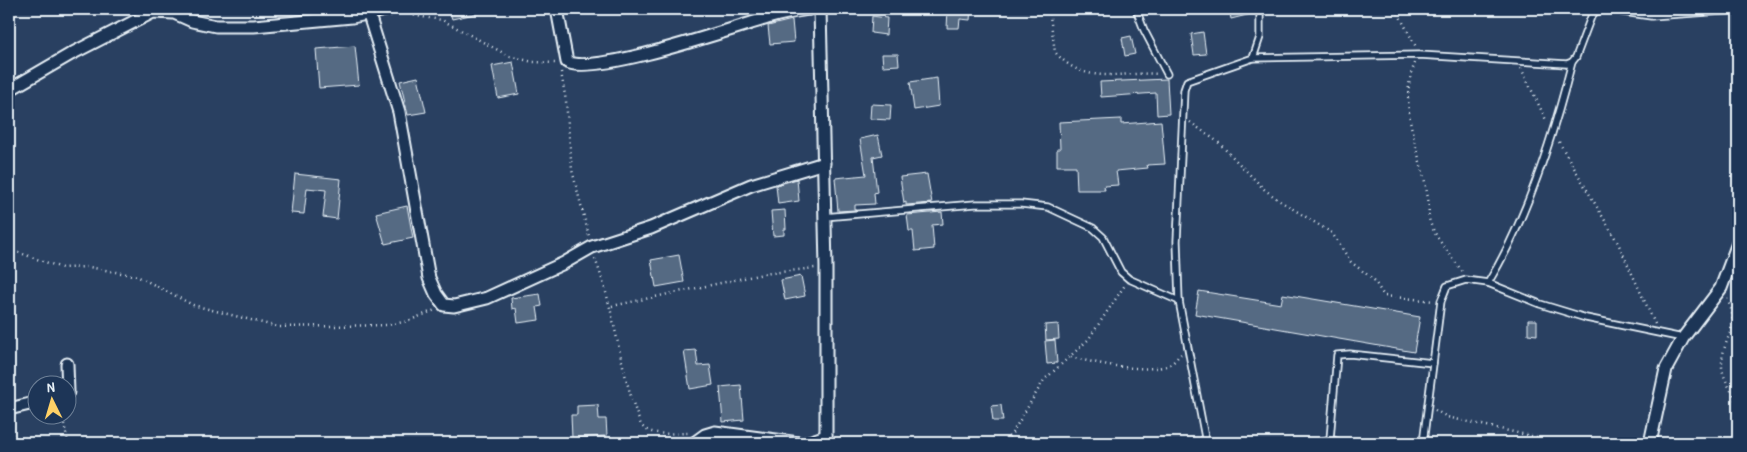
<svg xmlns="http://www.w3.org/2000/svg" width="1747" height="452" viewBox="0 0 1747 452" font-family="'Patrick Hand',sans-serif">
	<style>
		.building { fill: #556a83; stroke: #e8f1f8 }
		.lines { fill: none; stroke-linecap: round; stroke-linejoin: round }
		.lane-casing { stroke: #e8f1f8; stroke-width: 9 }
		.street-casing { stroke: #e8f1f8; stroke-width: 15 }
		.path { stroke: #e8f1f8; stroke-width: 2.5; stroke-dasharray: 1 4; stroke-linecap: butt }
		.lane { stroke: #1d3557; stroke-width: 5.5 }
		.street { stroke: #1d3557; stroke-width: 11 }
	</style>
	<rect width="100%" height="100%" fill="#294061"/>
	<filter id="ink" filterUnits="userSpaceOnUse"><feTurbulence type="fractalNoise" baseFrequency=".02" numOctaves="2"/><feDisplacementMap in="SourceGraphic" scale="10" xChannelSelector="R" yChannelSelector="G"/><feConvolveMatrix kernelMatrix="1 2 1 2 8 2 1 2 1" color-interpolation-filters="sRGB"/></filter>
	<g filter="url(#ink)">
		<g class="building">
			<path d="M449 9H478L479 13 452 19Z"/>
			<path d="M948 9H971L970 20 960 19 959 28H947Z"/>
			<path d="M1229 9H1255V13L1231 19Z"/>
			<path d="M872 16 887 18 886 35 871 33Z"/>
			<path d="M792 20 794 42 770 44 768 26Z"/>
			<path d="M1203 32 1206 54 1194 55 1191 34Z"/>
			<path d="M1131 36 1135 54 1125 56 1122 38Z"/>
			<path d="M355 46 359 85 319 88 316 49Z"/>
			<path d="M882 54H898L899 65 883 66Z"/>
			<path d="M513 62 519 94 498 98 492 66Z"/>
			<path d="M418 77 426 112 408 115 400 81Z"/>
			<path d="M937 78 939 106 914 110 910 82Z"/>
			<path d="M1167 79 1169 114 1157 115 1156 93 1101 97 1100 82Z"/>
			<path d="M871 104 891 105 890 120 870 119Z"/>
			<path d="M1121 119V124L1161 121 1165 164 1147 165 1148 168 1116 171 1118 185 1104 186 1105 190H1077L1076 166H1057V149H1060L1059 122Z"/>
			<path d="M878 135 882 155 873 157 877 192 874 193 875 204 855 205V210L838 211 835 178 866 175 860 139Z"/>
			<path d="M295 174 341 179 337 219 323 217 326 190 307 188 304 214 291 213Z"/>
			<path d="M927 174 932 203 906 205V202L904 203 900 177Z"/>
			<path d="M797 179 799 201 778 204 776 185Z"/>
			<path d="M407 206 413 238 385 244 376 213Z"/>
			<path d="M785 210 786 229H784V235L773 236 771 211Z"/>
			<path d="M942 212 943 224 932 225 934 249 915 251 913 231H909L907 215Z"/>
			<path d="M679 255 684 282 656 287 651 260Z"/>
			<path d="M801 276 805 296 785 300 781 280Z"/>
			<path d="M1199 291 1281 304 1283 294 1420 317 1414 352 1195 314Z"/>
			<path d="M540 294 542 306 537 307 539 320 518 323 516 308 512 309 511 298Z"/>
			<path d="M1528 320H1537V335L1528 334Z"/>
			<path d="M1058 324 1059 339 1046 340 1045 325Z"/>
			<path d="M1055 340 1057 363 1047 364 1045 341Z"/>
			<path d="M696 350 698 366 710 365 713 385 690 389 684 351Z"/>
			<path d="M741 385 744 420 723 422 720 387Z"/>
			<path d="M598 405 599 419H606L607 436 572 438 571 415H577V406Z"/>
			<path d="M1001 405 1003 421H993L991 406Z"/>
		</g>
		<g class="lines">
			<g class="lane-casing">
				<g id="lane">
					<path d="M1136 9 1144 30 1167 74"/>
					<path d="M1253 58 1419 55 1567 64 1572 62 1576 57 1591 17 1595 12 1602 9 1651 16 1738 10"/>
					<path d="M824 217 975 204H1021L1048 207 1093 228 1103 237 1121 272 1129 279 1179 301"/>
					<path d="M1488 283C1526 221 1554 133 1572 62"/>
					<path d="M1330 439 1337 355 1350 354 1433 363"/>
					<path d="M1206 443 1179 301 1177 241 1184 90 1187 81 1253 58 1260 37V9"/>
					<path d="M1316 443 1330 439 1341 443"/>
					<path d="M1423 443 1441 301 1447 286 1466 280 1488 283 1540 304 1586 318 1683 338"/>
				</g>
			</g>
			<g class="street-casing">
				<g id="street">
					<path d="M557 9 567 62C596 76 736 27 771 17 784 13 797 11 809 9"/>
					<path d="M820 9 826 267V443"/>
					<path d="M369 15 399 112 429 278 436 294 444 305 454 306 487 298 564 263 592 247 651 228 751 185 824 163"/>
					<path d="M9 90 71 54 153 12 174 13 192 21 216 26H254L352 17 390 9"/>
					<path d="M67 364 68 392"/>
					<path d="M9 409 38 402"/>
					<path d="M694 443 705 435 715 432 799 443"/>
					<path d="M806 443 826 436"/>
					<path d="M1650 443 1666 369 1683 338 1721 288 1738 243"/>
				</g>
			</g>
			<g class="path">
				<path d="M1049 9 1055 52C1085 87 1120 71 1159 74"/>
				<path d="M1396 9 1416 47"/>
				<path d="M400 10 416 16 442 20 509 56 533 62 555 63"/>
				<path d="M1415 63C1396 109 1422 153 1428 199 1430 208 1427 216 1431 225 1439 244 1454 257 1463 274"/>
				<path d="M1521 68 1547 122"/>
				<path d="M561 72 566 101 572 170 589 236"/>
				<path d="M1190 122 1218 142 1264 189 1280 201 1332 233 1351 262 1374 280 1384 296 1434 301"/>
				<path d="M1559 142 1618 243 1655 324"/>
				<path d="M9 249 62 268 89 267 137 276 193 305 278 327 388 325 408 321 435 310"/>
				<path d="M595 259C616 312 619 371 641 425 650 437 674 433 688 433"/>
				<path d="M1727 299C1742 328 1721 339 1722 366 1722 378 1734 394 1738 405"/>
				<path d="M612 306 763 274 815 268"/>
				<path d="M1071 357C1093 363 1148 374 1169 365 1174 363 1177 357 1181 354"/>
				<path d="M1435 410 1447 417 1540 438 1550 443"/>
				<path d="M62 414 68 443"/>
				<path d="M1001 443 1011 435 1044 380 1088 340 1125 285"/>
			</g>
			<use href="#lane" class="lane"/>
			<use href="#street" class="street"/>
		</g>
	</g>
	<rect width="1747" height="452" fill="none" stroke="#1d3557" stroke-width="30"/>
	<rect x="15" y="15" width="1717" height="422" fill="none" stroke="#e8f1f8" stroke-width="2" filter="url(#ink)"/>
	<g transform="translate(52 400) rotate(355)"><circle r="24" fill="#1d3557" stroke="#6e8097"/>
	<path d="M0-4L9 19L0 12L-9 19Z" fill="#ffd166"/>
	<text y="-8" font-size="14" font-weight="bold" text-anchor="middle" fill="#e8f1f8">N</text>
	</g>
</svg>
